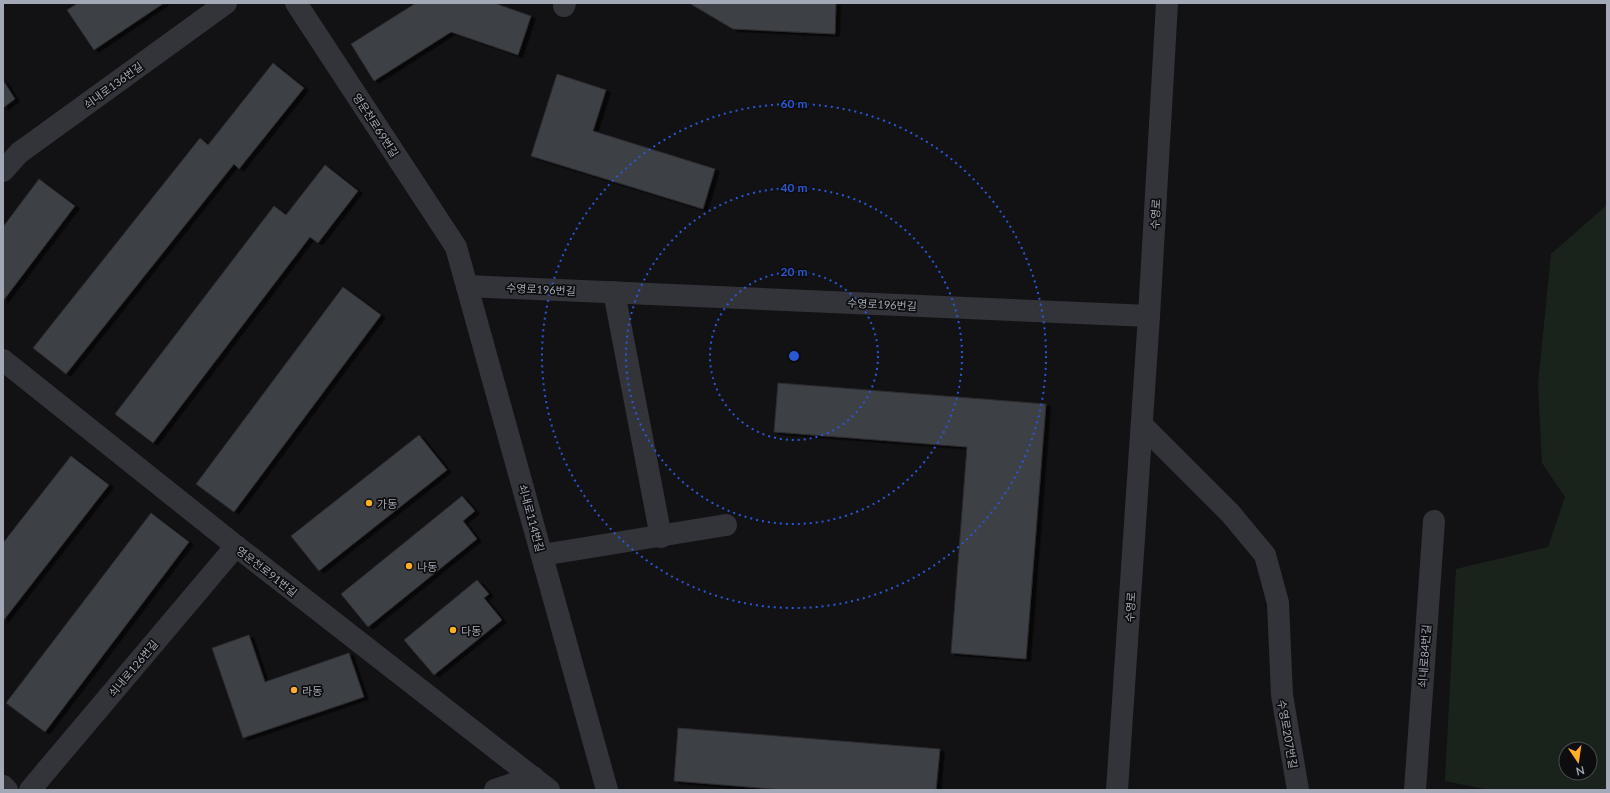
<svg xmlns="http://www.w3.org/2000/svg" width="1610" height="793" viewBox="0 0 1610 793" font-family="Lato,'Noto Sans KR',sans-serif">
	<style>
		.green { fill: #1a231b; fill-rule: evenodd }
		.building { fill: #3e3f44; stroke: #2c2c31; filter: url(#shadow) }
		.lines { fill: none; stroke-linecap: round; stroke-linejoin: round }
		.minor { stroke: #33343a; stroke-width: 22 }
		.ring { fill: none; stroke: #2a57d5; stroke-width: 2; stroke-dasharray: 2 4 }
		.poi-dot { fill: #ffaf20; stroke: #0d0d0f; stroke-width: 1.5 }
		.labels { text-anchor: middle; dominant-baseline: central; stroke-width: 3.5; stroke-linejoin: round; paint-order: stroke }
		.street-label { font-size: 11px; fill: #a3a9b6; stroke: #0d0d0f }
		.poi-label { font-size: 11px; fill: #a3a9b6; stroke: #0d0d0f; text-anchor: start }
		.centre { fill: #2a57d5; stroke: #0d0d0f; stroke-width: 2 }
		.ring-label { font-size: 12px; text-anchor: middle; font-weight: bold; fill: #2a57d5; stroke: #0d0d0f; stroke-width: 3.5; stroke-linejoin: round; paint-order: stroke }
	</style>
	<defs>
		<filter id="shadow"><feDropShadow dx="4.5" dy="2.5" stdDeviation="0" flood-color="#0009"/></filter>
	</defs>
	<rect width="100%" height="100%" fill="#121214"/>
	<path class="green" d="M1607 205V790H1489L1445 781 1456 569 1548 547 1565 497 1542 463 1538 384 1551 254ZM1566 749H1590V773H1566Z"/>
	<g class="building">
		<path d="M78 3H164L94 50 67 10Z"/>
		<path d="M416 3H494L531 16 518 55 451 32 374 81 351 44Z"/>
		<path d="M689 3H836L835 34 733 29Z"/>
		<path d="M273 63 304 88 239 169 234 164 66 374 33 348 200 138 208 145Z"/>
		<path d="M557 74 606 90 593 131 715 169 703 209 531 156Z"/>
		<path d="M3 80 15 99 3 108Z"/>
		<path d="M325 165 358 191 318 243 310 237 153 443 115 414 274 206 286 215Z"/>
		<path d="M39 179 75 206 3 301V227Z"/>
		<path d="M343 287 381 315 234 512 196 484Z"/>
		<path d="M778 383 1046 404 1026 659 951 653 967 447 774 432Z"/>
		<path d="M419 435 447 470 319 571 291 536Z"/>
		<path d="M71 456 109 485 3 621V543Z"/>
		<path d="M462 496 475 511 463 521 477 539 368 627 341 594Z"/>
		<path d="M151 513 189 542 45 732 6 703Z"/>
		<path d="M477 580 489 594 484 598 502 620 434 675 404 640Z"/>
		<path d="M249 635 265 682 349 653 364 697 243 738 212 648Z"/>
		<path d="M678 728 940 749 936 790H785L674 781Z"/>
	</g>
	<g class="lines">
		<g class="minor">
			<path d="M296 3 456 247 607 790"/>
			<path d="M564 6 565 3"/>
			<path d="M3 171 19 153 226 3"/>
			<path d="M467 286 1149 316"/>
			<path d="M614 292 661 537"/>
			<path d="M3 360 236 546 549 790"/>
			<path d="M1142 425 1230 513 1265 555 1278 603 1282 695 1298 790"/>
			<path d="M542 555 726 525"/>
			<path d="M3 786 7 790"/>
			<path d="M30 790 236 546"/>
			<path d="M495 790 533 777"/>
			<path d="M1117 790 1149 316 1167 3"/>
			<path d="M1415 790 1434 521"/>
		</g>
	</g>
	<g class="ring">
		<circle cx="794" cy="356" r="84"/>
		<circle cx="794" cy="356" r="168"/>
		<circle cx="794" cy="356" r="252"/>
	</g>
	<g class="poi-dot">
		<circle cx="369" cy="503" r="4"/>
		<circle cx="409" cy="566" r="4"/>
		<circle cx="453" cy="630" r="4"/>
		<circle cx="294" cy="690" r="4"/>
	</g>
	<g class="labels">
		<g class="street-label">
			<text transform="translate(113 85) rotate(-36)">쇠내로136번길</text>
			<text transform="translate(376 125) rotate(57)">영운천로69번길</text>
			<text transform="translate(1155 214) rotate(-87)">수영로</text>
			<text transform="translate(541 289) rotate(3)">수영로196번길</text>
			<text transform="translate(882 304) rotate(3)">수영로196번길</text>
			<text transform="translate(532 518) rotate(75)">쇠내로114번길</text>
			<text transform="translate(267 571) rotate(38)">영운천로91번길</text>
			<text transform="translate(1130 607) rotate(-86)">수영로</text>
			<text transform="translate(1424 656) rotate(-86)">쇠내로84번길</text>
			<text transform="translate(133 668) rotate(-50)">쇠내로126번길</text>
			<text transform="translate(1288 734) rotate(80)">수영로207번길</text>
		</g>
		<g class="poi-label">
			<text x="377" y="503">가동</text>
			<text x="417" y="566">나동</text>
			<text x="461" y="630">다동</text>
			<text x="302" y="690">라동</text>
		</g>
	</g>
	<circle cx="794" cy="356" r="6" class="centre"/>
	<g class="ring-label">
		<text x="794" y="108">60 m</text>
		<text x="794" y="192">40 m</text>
		<text x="794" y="276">20 m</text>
	</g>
	<rect width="1610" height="793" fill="none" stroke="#a3a9b6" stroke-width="8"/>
	<g transform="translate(1578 761) rotate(167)"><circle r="19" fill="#0d0d0f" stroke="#494b52"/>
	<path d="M0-3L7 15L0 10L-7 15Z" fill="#ffaf20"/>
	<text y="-6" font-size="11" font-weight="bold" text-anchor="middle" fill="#a3a9b6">N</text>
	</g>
</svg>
